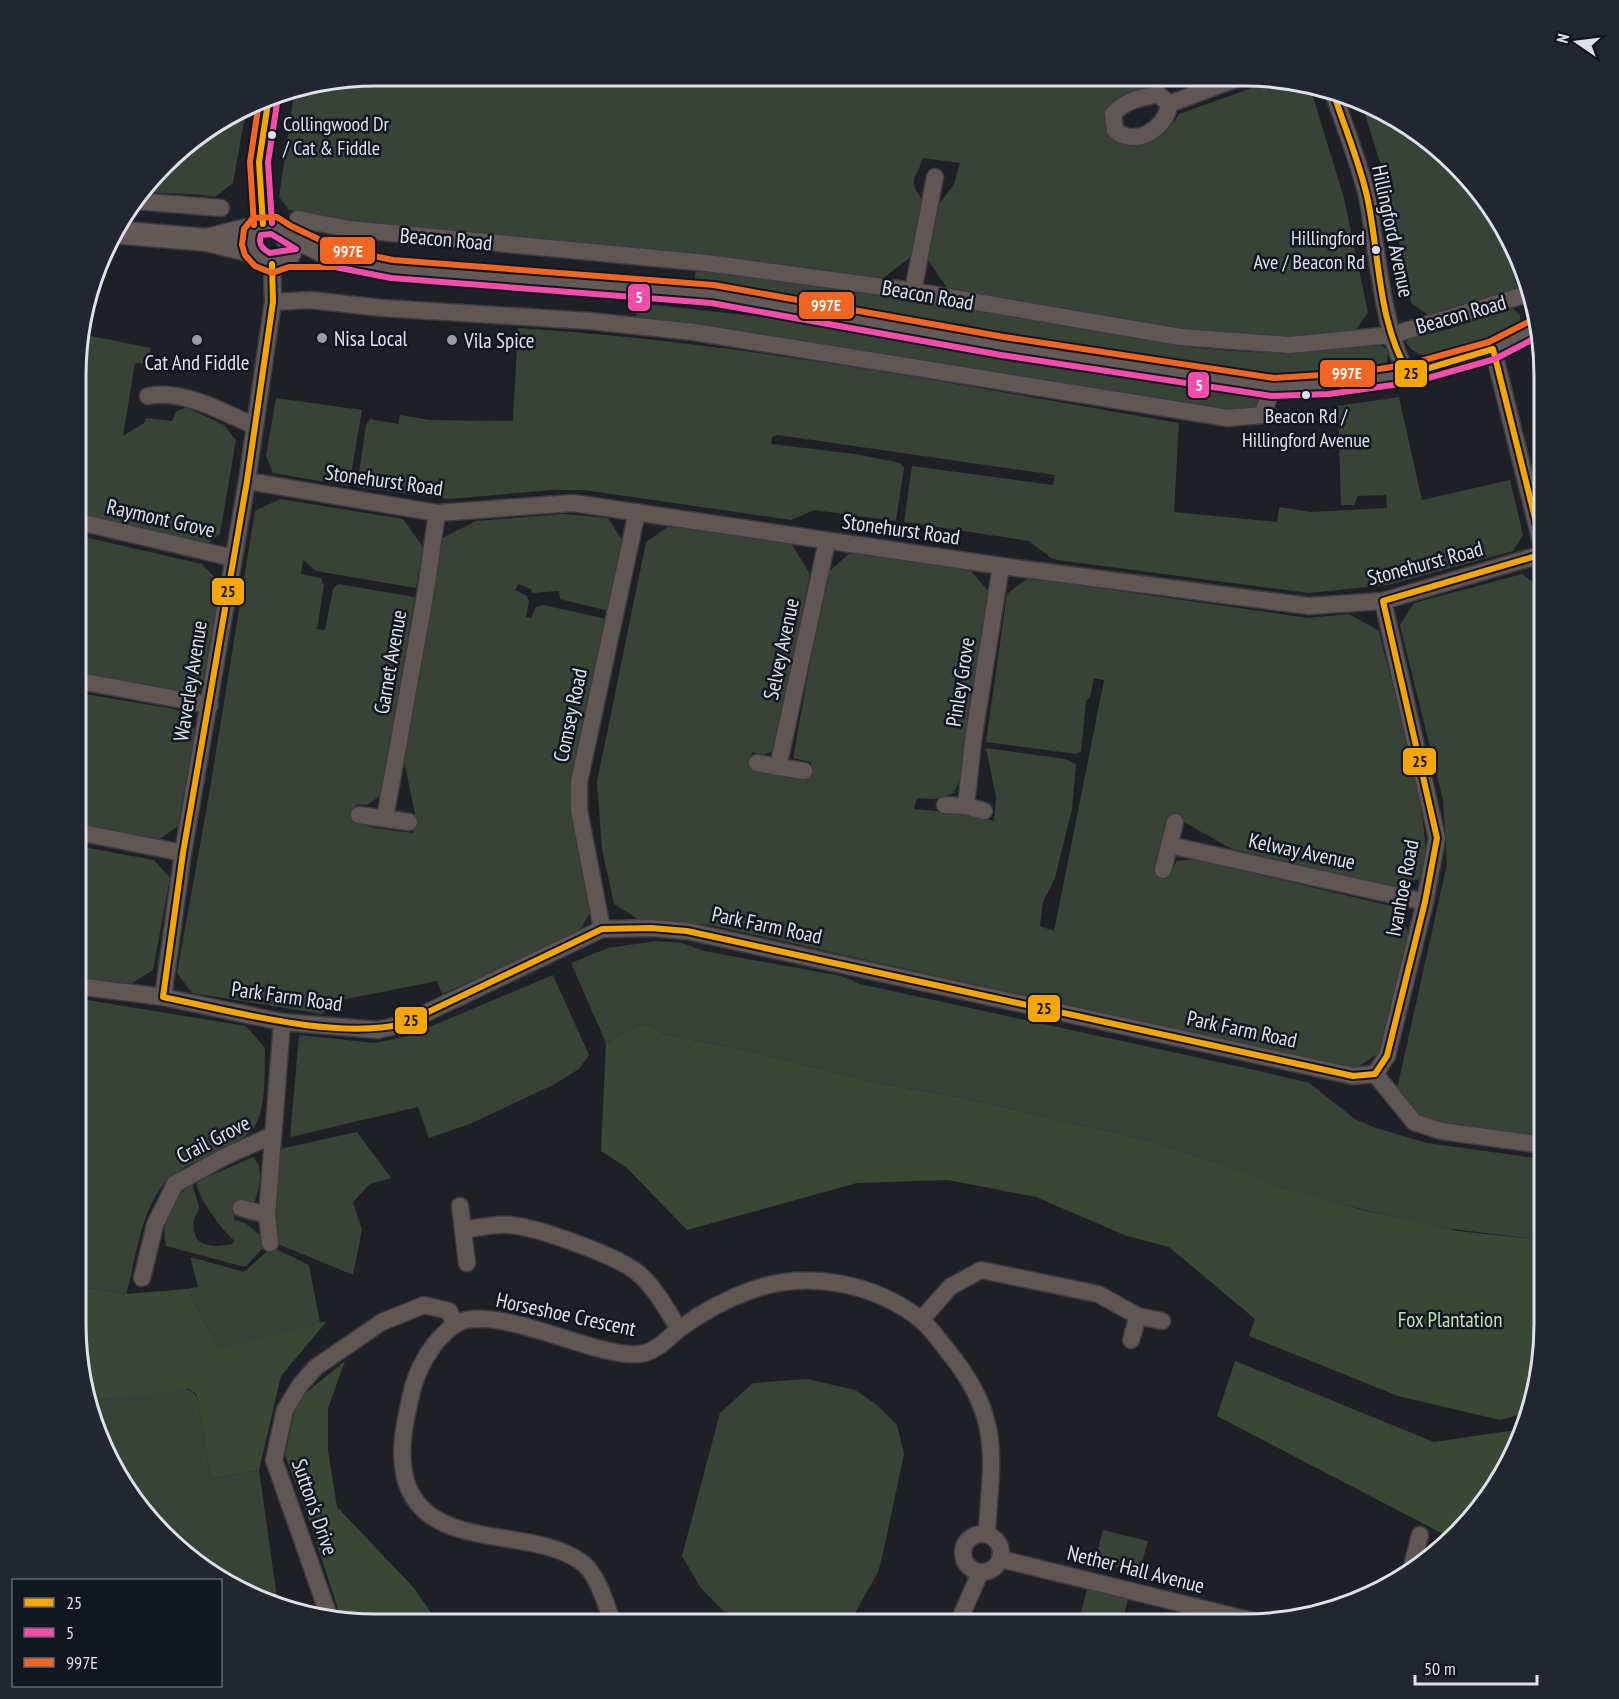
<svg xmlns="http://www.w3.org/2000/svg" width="1619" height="1699" viewBox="0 0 1619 1699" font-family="'PT Sans Narrow',sans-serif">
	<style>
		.green { fill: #394236 }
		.forest { fill: #394834 }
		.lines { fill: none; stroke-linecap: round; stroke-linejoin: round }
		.street-casing { stroke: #3a3c40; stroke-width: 19 }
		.secondary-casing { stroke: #3a3c40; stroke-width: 25 }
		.street { stroke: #605754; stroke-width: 16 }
		.secondary { stroke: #635a57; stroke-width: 22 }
		.bus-1-casing { stroke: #111620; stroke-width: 10 }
		.bus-2-casing { stroke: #111620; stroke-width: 10 }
		.bus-3-casing { stroke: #111620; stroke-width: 10 }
		.bus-1 { stroke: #f7a600; stroke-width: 6 }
		.bus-2 { stroke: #f54da8; stroke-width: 6 }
		.bus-3 { stroke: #f26522; stroke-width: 6 }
		.bus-dot { fill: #dee1e9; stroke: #111620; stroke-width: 2 }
		.poi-dot { fill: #9b9da5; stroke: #111620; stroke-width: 2 }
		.labels { text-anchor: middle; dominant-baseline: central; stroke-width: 5; stroke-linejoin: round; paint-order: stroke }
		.bus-label { font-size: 20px; fill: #dee1e9; stroke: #111620; text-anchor: start }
		.street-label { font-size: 21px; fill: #dee1e9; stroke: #111620 }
		.poi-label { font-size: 21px; fill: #dee1e9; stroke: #111620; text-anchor: start }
		.park-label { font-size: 21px; fill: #c1e3b3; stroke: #111620 }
		.rim { fill: none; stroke: #dee1e9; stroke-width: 3 }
		.line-badge { stroke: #111620; stroke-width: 2 }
		.badge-label { font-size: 16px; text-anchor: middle; font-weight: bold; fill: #fff }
		.pale-badge-label { font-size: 16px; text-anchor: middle; font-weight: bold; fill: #111 }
	</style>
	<rect width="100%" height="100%" fill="#1e2026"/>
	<g class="green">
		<path d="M375 75 1198 77 1146 92 1109 128 1161 132 1174 122 1179 114 1280 78 1310 87 1344 198 1368 313 1354 332 1298 337 1221 336 949 291 925 255 937 207 954 184 960 163 923 158C917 178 906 180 923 200L912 256 882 279C685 244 485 245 289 210L279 197 295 88Z"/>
		<path d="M1362 105 1394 115 1456 163 1491 206 1518 289 1431 317 1411 303 1389 191Z"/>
		<path d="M246 110 233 183 215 197C191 192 167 195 143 191L177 149Z"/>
		<path d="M696 269 815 283 1187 347C1235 352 1283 355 1331 350 1347 348 1376 336 1388 351L1387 362 1381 370 1260 379 693 289Z"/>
		<path d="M637 303 771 318 1256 397 1262 404 1247 413 1168 404 920 360 748 333 636 321Z"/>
		<path d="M1513 308 1520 316 1521 325C1496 338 1424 377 1406 342L1409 339 1449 329Z"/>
		<path d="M518 328C741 342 959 385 1179 423L1174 512 1277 522 1279 507 1311 512 1387 508 1386 495 1358 496 1354 505H1341L1338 406 1399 397 1422 500 1510 480 1523 535 1513 551 1388 585 1309 593 1058 560 1051 558 1029 541 904 522 912 466 1053 485 1055 475 778 435 772 437 771 444 855 454 900 463 904 468 896 521 814 510 791 520 584 490H552L449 499 357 487 366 425 370 419 398 424 400 415 430 420 513 421Z"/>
		<path d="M81 334 151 348 147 364 135 363 123 436 144 423 146 418 172 421 176 412 186 407 224 425 236 440 220 534 206 545 80 517Z"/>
		<path d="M276 398 362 410 349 486 273 473 266 456Z"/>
		<path d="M280 499 403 519 423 547 416 588 316 571 303 560 301 574 321 578 324 586 317 629 325 630 333 589 338 584 415 597 380 796 367 805 356 804 353 822 374 828 413 833 415 814 404 761 442 538 476 521 563 514 608 518 624 543 609 611 560 599 559 591 532 593 531 589 518 584 515 590 527 596 529 602 526 617 531 618 536 607 543 605 607 619 596 665 583 737 592 909 577 935 442 994 437 981 341 1000 322 1014 192 993 177 973 209 795 255 511Z"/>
		<path d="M669 526 787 542 792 545 809 572V579L775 750 763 755 752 752 748 765 761 771 802 779 811 769V762L793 758 826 574 851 552 970 570 989 592 961 777 954 793 935 799 917 798 914 809 959 813 994 821 996 797 986 748 1065 759 1076 764 1072 809 1055 878 1043 902 1040 926 1054 931 1104 680 1094 678 1090 698 1086 700 1081 752 1076 754 986 742 1007 594 1028 578 1308 618 1349 614 1379 631C1388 676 1442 846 1420 879L1393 887 1232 849 1182 821 1167 817 1154 872 1168 877 1177 861 1193 859 1395 907 1409 933 1382 1051 1355 1069 710 925 638 919 614 904 602 849 597 782 646 542Z"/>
		<path d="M80 536 202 564 220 583 206 678 182 693 79 672Z"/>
		<path d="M1522 574 1543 590V1138L1435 1124 1421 1117 1397 1089 1447 864 1443 800 1400 625 1414 603Z"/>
		<path d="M79 693 175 709 181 712 195 730 178 826 157 841 78 825Z"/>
		<path d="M78 846 154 860 170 878 153 970 130 984 77 976Z"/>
		<path d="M657 941 682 943 704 951 841 976 860 984 1255 1070 1309 1083 1355 1119 1373 1127 1427 1143 1543 1159V1240L1436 1227 1307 1196 1249 1177 1213 1161 1142 1139 968 1099 874 1082 745 1050 666 1035 650 1026 640 1024 606 1043 571 963 608 948Z"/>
		<path d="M553 975 589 1055 579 1069 555 1084 472 1123 429 1138 418 1107 290 1137 299 1035 374 1043 408 1036Z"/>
		<path d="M87 1000 246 1026 265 1048C264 1071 267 1106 255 1126 239 1151 187 1156 163 1185 140 1214 136 1260 126 1294L76 1286 77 1005Z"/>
		<path d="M357 1132 391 1178 370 1184 353 1202 362 1230 353 1275 273 1242 280 1149Z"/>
		<path d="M253 1157C265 1167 259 1188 255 1201L243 1208 235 1209 234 1220 245 1223 263 1237 264 1247 245 1267 166 1246C160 1222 171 1198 192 1184 194 1191 198 1200 199 1207 199 1211 195 1216 194 1220 190 1248 213 1248 232 1244L235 1241C220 1228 200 1201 196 1182Z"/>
		<path d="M272 1247 309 1265 320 1323 219 1348 187 1289 198 1287 190 1257 244 1272Z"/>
		<path d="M807 1379 855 1390 877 1405 897 1425 904 1454 882 1558 878 1572 854 1615 828 1623H749L722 1610 701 1588 682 1556 720 1413 753 1383Z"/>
		<path d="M180 1389C190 1389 195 1392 198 1401L211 1479 259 1470 278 1605C191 1583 105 1489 87 1401Z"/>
		<path d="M1103 1530 1148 1541 1139 1573 1095 1561Z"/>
		<path d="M1087 1589 1128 1599 1122 1623 1079 1622Z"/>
	</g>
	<g class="forest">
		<path d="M640 1024 650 1026 666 1035 745 1050 874 1082 968 1099 1142 1139 1213 1161 1285 1189 1363 1210 1458 1231 1543 1240C1543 1295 1551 1360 1529 1412L1500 1420 1398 1396 1249 1336 1255 1319 1169 1247 1127 1236 1036 1197 948 1180 857 1183 687 1230 627 1168 601 1151 606 1043Z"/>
		<path d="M76 1286 126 1294 187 1289 219 1348 327 1321 281 1376 259 1470 211 1479 198 1401 196 1394 189 1389 87 1401 76 1343Z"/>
		<path d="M345 1361 328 1408V1450L337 1507 414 1588 438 1623 342 1621 306 1511 285 1455 297 1400Z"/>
		<path d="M1235 1361 1434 1442 1522 1429C1505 1472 1486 1507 1451 1538L1217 1416Z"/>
	</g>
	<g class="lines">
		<g class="street-casing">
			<g id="street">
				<path d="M1158 94 1169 104C1167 129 1134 148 1115 130L1113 114C1125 100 1141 98 1158 94Z"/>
				<path d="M1334 95C1345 128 1359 162 1367 196 1376 239 1384 344 1409 374"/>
				<path d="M1169 104 1241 77"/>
				<path d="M135 201 221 208"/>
				<path d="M298 219 349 229 707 263 913 291 1180 337 1290 345 1392 335 1531 293"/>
				<path d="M263 224 259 162 269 96"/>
				<path d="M913 291 935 177"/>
				<path d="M273 302 310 300 382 308 590 321 694 332 1228 418 1262 415 1273 387"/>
				<path d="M1493 349 1543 550"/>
				<path d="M148 396C184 389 222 412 255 426"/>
				<path d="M247 481 437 513 573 503 1001 566 1309 606 1383 601 1543 554"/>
				<path d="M80 522 233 558"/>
				<path d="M79 681 210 705"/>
				<path d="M757 763 804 771"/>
				<path d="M778 767 827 541"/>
				<path d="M945 805 966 806 984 811"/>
				<path d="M966 806 973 741 1001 566"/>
				<path d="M359 815 409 822"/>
				<path d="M385 818 425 596 437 513"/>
				<path d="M78 832 183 853"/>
				<path d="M1169 845 1425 902"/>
				<path d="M1163 870 1175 822"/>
				<path d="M602 929 579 810V782L637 512"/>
				<path d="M77 986 163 997 282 1022 378 1030 403 1024 602 929 651 928 687 931 1353 1076 1375 1074"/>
				<path d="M163 997 183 853 247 481 273 302 272 264"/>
				<path d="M1375 1074 1387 1056 1425 902 1437 838 1383 601"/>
				<path d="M1375 1074 1414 1122 1441 1131 1543 1145"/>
				<path d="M460 1206 467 1263"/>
				<path d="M241 1208 267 1215"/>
				<path d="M464 1230C480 1227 494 1224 510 1225 536 1227 619 1256 639 1274 656 1289 667 1310 679 1329"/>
				<path d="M270 1243 267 1215 282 1022"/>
				<path d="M142 1278 155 1225 175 1184 226 1156 273 1135"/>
				<path d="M921 1320 950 1287 981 1270 1098 1294 1138 1316 1162 1321"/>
				<path d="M1131 1340 1138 1316"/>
				<circle cx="982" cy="1553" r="19"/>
				<path d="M1001 1559 1261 1623"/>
				<path d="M1410 1574 1420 1535"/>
				<path d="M330 1619 274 1460 285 1410 300 1385 316 1367 382 1322 424 1305 449 1311 455 1325"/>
				<path d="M613 1623C605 1604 599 1574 580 1561 530 1526 427 1552 406 1481 397 1450 406 1417 413 1387 417 1373 425 1357 434 1345 442 1335 453 1323 466 1320 498 1313 560 1338 593 1347 609 1351 629 1357 645 1353 659 1349 668 1338 679 1329 701 1313 726 1299 752 1290 807 1270 874 1283 920 1319 930 1327 939 1340 947 1350 966 1373 982 1399 988 1428 995 1464 988 1498 987 1534"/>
				<path d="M958 1623 980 1573"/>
			</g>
		</g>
		<g class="secondary-casing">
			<g id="secondary">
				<path d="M113 232 207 240 252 251"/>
				<path d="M250 236C249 252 258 259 272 264L287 258 291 250 286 234"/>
				<path d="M207 240 270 224 336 258 392 269 712 294 1003 346 1273 387C1346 388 1424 375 1492 350 1508 344 1522 334 1538 327"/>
			</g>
		</g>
		<use href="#street" class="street"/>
		<use href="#secondary" class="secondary"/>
		<g class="bus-1-casing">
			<g id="bus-1">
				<path d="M1334 95C1345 128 1359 161 1367 196 1380 255 1377 321 1409 374L1493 349 1543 550"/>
				<path d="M263 224 259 162 269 96"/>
				<path d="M272 264 273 302 247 481 183 853 163 997C232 1011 335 1040 403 1024L602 929 651 928 687 931 1353 1076 1375 1074 1387 1056 1425 902 1437 838 1383 601 1543 554"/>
			</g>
		</g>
		<g class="bus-2-casing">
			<g id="bus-2">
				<path d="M272 223 268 162 278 97"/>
				<path d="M271 234 296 249 270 253C262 249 258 244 261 235Z"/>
				<path d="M335 267 391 278 711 303 1001 355 1272 396 1329 394 1414 382 1495 359 1539 336"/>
			</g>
		</g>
		<g class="bus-3-casing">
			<g id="bus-3">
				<path d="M254 225 250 162 259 102"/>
				<path d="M335 267H289L272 273 255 266 245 255 242 245 244 229 253 218 277 217 291 226 339 249 393 260 714 285 1004 337 1274 378 1355 373 1410 364 1489 342 1534 319"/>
			</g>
		</g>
		<use href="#bus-1" class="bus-1"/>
		<use href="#bus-2" class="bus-2"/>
		<use href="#bus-3" class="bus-3"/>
	</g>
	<g class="bus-dot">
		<circle cx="272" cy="135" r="5"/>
		<circle cx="1376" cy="250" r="5"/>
		<circle cx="1306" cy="395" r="5"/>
	</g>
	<g class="poi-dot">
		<circle cx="322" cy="338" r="6"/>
		<circle cx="197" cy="340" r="6"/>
		<circle cx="452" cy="340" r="6"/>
	</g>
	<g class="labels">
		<g class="bus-label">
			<text x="283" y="124">Collingwood Dr<tspan x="283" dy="24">/ Cat &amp; Fiddle</tspan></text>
			<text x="1365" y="238" text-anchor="end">Hillingford<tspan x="1365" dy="24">Ave / Beacon Rd</tspan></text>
			<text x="1306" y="416" text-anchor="middle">Beacon Rd /<tspan x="1306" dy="24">Hillingford Avenue</tspan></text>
		</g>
		<g class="street-label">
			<text transform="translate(1393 231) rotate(78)">Hillingford Avenue</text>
			<text transform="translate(446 239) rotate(5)">Beacon Road</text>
			<text transform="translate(928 295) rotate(10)">Beacon Road</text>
			<text transform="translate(1461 314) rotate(-16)">Beacon Road</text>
			<text transform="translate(384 480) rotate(8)">Stonehurst Road</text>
			<text transform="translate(161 518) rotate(13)">Raymont Grove</text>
			<text transform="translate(901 529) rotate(8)">Stonehurst Road</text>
			<text transform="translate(1425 563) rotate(-15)">Stonehurst Road</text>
			<text transform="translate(781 649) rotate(-78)">Selvey Avenue</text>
			<text transform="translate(390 662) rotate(-80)">Garnet Avenue</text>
			<text transform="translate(190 681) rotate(-81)">Waverley Avenue</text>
			<text transform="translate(960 682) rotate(-81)">Pinley Grove</text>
			<text transform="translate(570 715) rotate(-78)">Comsey Road</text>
			<text transform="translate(1302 851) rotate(12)">Kelway Avenue</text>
			<text transform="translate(1402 888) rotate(-79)">Ivanhoe Road</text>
			<text transform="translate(767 925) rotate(12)">Park Farm Road</text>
			<text transform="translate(287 996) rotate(8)">Park Farm Road</text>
			<text transform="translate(1242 1029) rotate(12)">Park Farm Road</text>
			<text transform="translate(213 1139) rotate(-27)">Crail Grove</text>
			<text transform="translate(566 1314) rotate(12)">Horseshoe Crescent</text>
			<text transform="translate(315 1507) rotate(71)">Sutton's Drive</text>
			<text transform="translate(1136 1569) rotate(14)">Nether Hall Avenue</text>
		</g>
		<g class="poi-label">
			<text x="334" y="338">Nisa Local</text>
			<text x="464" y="340">Vila Spice</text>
			<text x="197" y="362" text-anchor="middle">Cat And Fiddle</text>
		</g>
		<g class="park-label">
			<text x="1450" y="1319">Fox Plantation</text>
		</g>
	</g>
	<path d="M0 0H1619V1699H0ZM376 86H1244A290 290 0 0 1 1534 376V1324A290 290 0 0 1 1244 1614H376A290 290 0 0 1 86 1324V376A290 290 0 0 1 376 86Z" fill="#212630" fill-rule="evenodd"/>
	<path class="rim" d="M376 86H1244A290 290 0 0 1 1534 376V1324A290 290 0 0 1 1244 1614H376A290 290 0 0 1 86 1324V376A290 290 0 0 1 376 86Z"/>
	<g class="line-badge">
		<rect x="319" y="236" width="57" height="29" rx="6" fill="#f26522"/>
		<rect x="627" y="283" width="24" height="29" rx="6" fill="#f54da8"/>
		<rect x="798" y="291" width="57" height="29" rx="6" fill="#f26522"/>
		<rect x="1394" y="359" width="34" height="29" rx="6" fill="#f7a600"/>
		<rect x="1319" y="359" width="57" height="29" rx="6" fill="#f26522"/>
		<rect x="1187" y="371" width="23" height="28" rx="6" fill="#f54da8"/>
		<rect x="211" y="577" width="34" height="29" rx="6" fill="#f7a600"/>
		<rect x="1402" y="747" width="35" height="29" rx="6" fill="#f7a600"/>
		<rect x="1027" y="994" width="34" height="29" rx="6" fill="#f7a600"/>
		<rect x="394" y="1006" width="34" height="29" rx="6" fill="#f7a600"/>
	</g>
	<g class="badge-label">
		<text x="348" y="257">997E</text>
		<text x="639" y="303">5</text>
		<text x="826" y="311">997E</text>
		<text x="1347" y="379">997E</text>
		<text x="1199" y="391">5</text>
	</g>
	<g class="pale-badge-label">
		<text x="1411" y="379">25</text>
		<text x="228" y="597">25</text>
		<text x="1420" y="767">25</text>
		<text x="1044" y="1014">25</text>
		<text x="411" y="1026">25</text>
	</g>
	<rect x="12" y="1579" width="210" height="108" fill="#111620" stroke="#636770" stroke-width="1.5"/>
	<rect x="24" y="1598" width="30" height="9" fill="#f7a600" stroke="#636770" stroke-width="1.5"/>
	<text x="66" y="1609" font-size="18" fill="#dee1e9">25</text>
	<rect x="24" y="1628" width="30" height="9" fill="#f54da8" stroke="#636770" stroke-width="1.5"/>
	<text x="66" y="1639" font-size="18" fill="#dee1e9">5</text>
	<rect x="24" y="1658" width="30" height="9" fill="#f26522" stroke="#636770" stroke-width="1.5"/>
	<text x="66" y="1669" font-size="18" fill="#dee1e9">997E</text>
	<g transform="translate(1577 42) rotate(284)" stroke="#111620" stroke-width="4.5" paint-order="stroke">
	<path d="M0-4.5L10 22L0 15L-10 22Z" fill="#dee1e9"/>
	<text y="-9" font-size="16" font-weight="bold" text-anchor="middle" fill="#dee1e9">N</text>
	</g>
	<path d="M1415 1675v9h122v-9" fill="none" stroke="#dee1e9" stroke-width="3"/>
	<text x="1424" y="1675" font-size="18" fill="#dee1e9" stroke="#111620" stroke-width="4.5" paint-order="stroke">50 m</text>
</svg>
